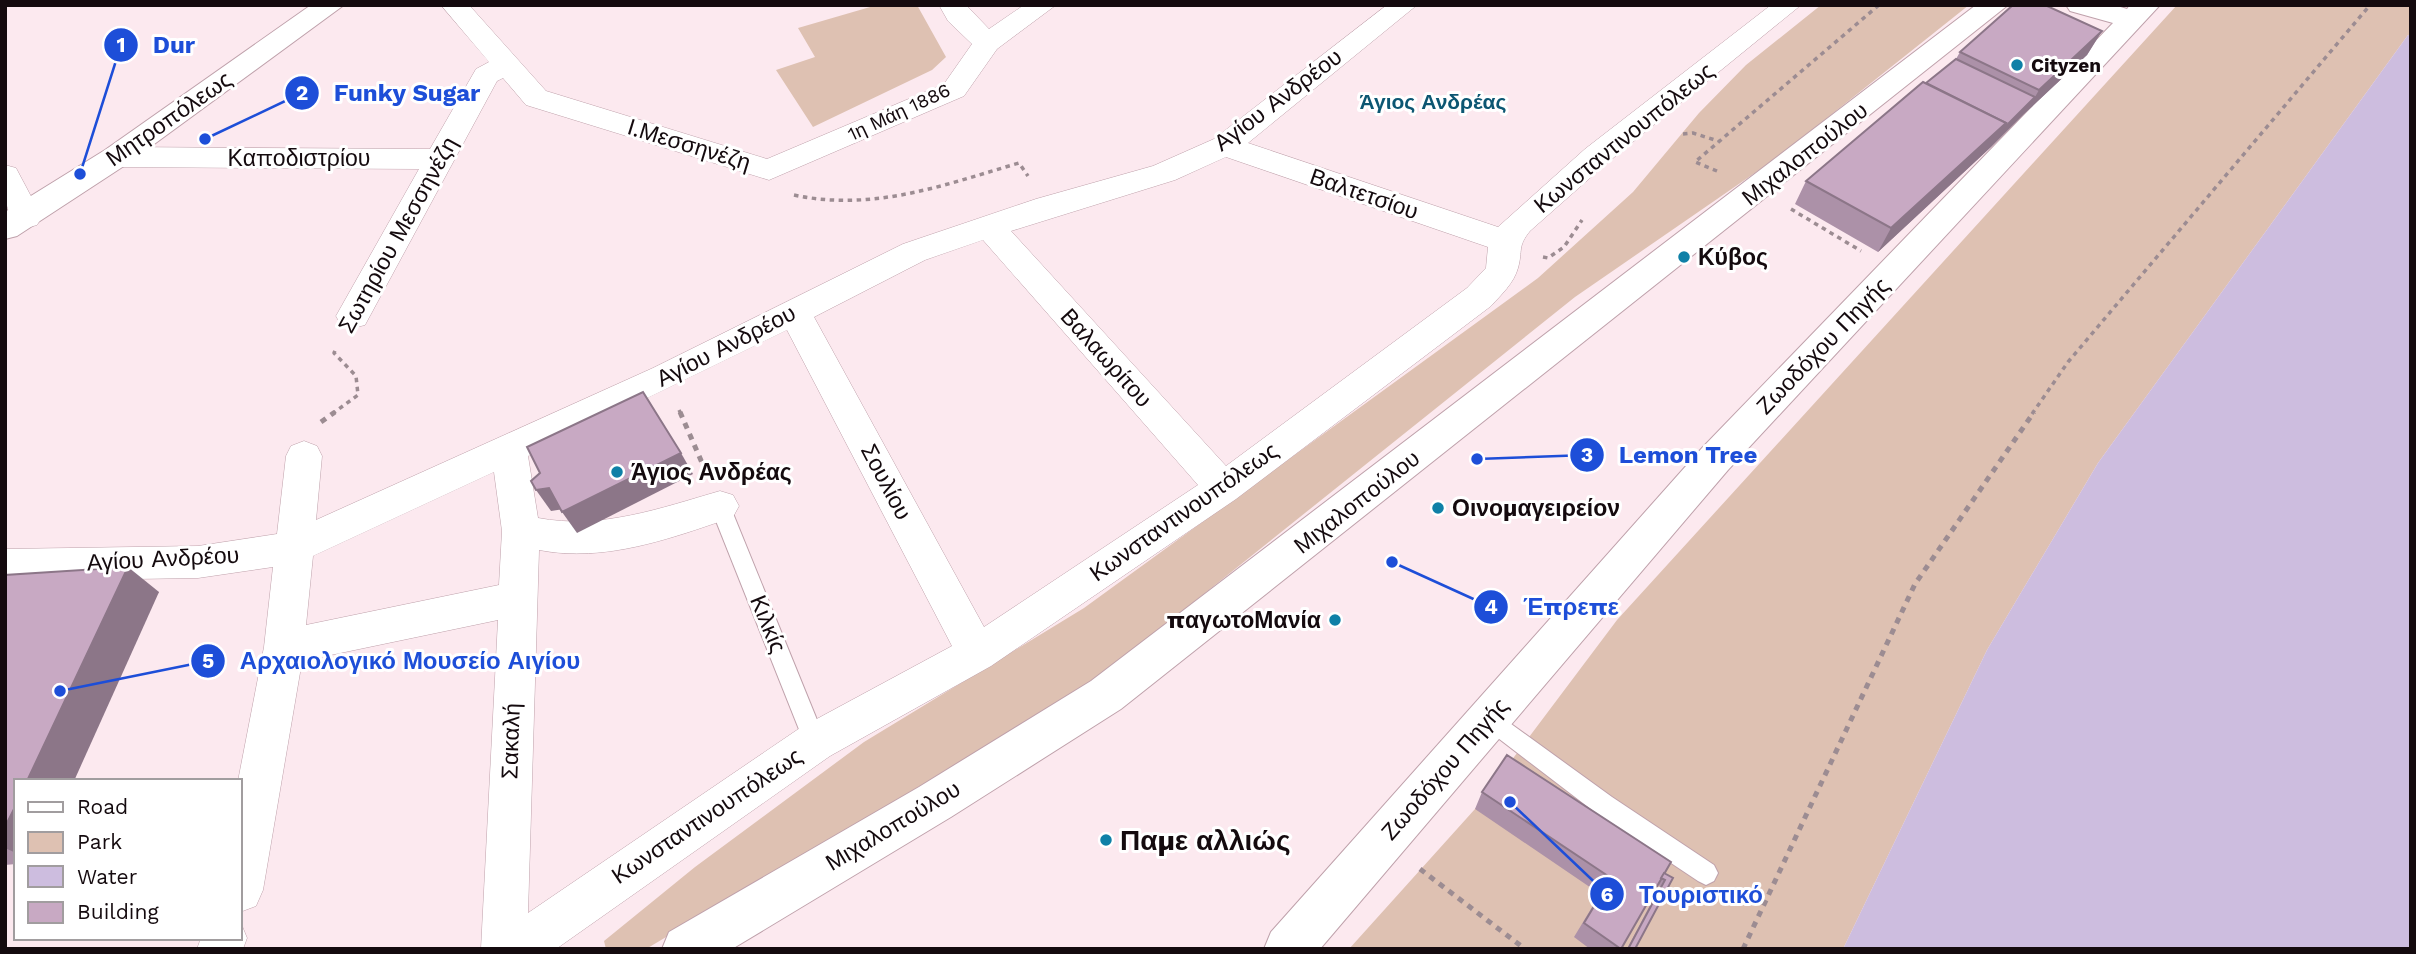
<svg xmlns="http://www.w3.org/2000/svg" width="2416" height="954" viewBox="0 0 2416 954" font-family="'Work Sans',sans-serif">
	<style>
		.green { fill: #dec1b2 }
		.water { fill: #cdbddf }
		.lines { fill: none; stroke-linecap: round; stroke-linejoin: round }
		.lane-casing { stroke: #bfa1ab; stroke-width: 2 }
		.street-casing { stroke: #bfa1ab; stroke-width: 1 }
		.secondary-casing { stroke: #bfa1ab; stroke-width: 2 }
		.path-far1 { stroke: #9c8c92; stroke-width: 3.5; stroke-dasharray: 4.5 4.5; stroke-linecap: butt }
		.path { stroke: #9c8c92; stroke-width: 5; stroke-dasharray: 6 6; stroke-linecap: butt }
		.lane { fill: #fff; fill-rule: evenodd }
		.street { fill: #fff; fill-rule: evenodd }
		.secondary { fill: #fff; fill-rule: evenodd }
		.wall { fill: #ac91a8 }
		.shaded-wall { fill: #8c7688 }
		.building { fill: #c8a9c3; stroke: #8c7688; stroke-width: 2 }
		.poi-dot { fill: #0f80a7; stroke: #fff; stroke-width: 2.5 }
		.labels { text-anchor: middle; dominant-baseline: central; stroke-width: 6; stroke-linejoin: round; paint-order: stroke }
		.far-poi-label { font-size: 19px; font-weight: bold; fill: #140a0e; stroke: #fff; text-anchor: start }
		.far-street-label { font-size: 19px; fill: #140a0e; stroke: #fff }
		.far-quarter-label { font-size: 21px; font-weight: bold; fill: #0c5672; stroke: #fff }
		.street-label { font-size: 23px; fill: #140a0e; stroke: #fff }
		.poi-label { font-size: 23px; font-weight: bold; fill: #140a0e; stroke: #fff; text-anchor: start }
		.near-poi-label { font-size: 28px; font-weight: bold; fill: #140a0e; stroke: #fff; text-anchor: start }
		.leader { fill: none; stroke: #1d4ed8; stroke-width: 2.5 }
		.callout-dot { fill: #1d4ed8; stroke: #fff; stroke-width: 2.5 }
		.mark-label { font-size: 21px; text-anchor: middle; font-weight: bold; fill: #fff }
		.callout-label { font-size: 24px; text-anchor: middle; font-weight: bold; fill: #1d4ed8; stroke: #fff; stroke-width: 6; stroke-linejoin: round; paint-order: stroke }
	</style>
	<rect width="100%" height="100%" fill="#fce9ef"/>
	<g class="green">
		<path d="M877 5H917L946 57 932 70 813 127 776 70 815 57 798 28Z"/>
		<path d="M1821 5H1969L1778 157 1575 297 1090 685 646 949H606L604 941 695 867 864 742 1084 608 1538 278 1633 192 1699 113 1746 65Z"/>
		<path d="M2177 5H2411V36L2408 35 2098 463 1987 650 1843 949H1349L1475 809 1617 620Z"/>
	</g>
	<path class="water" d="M2408 35 2411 36V949H1843L1987 650 2098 463Z"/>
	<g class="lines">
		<g class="lane-casing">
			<g id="lane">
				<path d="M720 498 727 500 730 506 826 742 823 749 815 752 807 749 804 742 710 506 713 500Z"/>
				<path d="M1489 708 1612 797 1714 865 1718 873 1714 881 1706 885 1698 881 1596 813 1481 725 1478 718 1481 711Z"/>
			</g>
		</g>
		<g class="street-casing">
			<g id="street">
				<path d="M441 5H469L546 91 767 159 944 84 972 44 948 21 939 5H966L989 29 1024 5H1056L997 49 964 96 769 180 526 105 503 78 497 81 365 325 353 328 341 325 336 316 419 169 116 167 105 164 101 157 105 150 116 147 430 149 476 69 489 62Z"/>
				<path d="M1387 5H1417L1248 143 1498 227 1585 149 1771 5H1801L1607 163 1530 231C1517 247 1523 250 1518 268 1514 283 1501 295 1491 306L1236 499 991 666 830 756 556 949H481L498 620 302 661 263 890 256 906 240 912 238 781 264 647 273 567 198 578 5 581V549L198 546 277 534 286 456 291 446 304 441 317 446 322 456 316 520 653 368 903 244 1036 199 1153 166 1214 139ZM1226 157 1488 247 1486 268 1467 288 1226 466 1011 231 1175 180ZM983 240 1198 485 984 627 814 317 925 260ZM787 330 952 646 800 728 528 913 539 550C605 563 672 538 733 517L739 506 733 495 720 491C661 508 601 530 538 518L528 456ZM494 472 502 531 499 585 306 625 313 556Z"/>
				<path d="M5 165 16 168 42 217 37 225 26 228 15 225C3 205 5 187 5 165Z"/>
				<path d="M240 921 247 938 243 949H197L201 938H240Z"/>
			</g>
		</g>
		<g class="secondary-casing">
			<g id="secondary">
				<path d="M311 5H344L127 164 17 236 5 239V212L105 150Z"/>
				<path d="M1976 5H2008L1121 709 951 817 732 949H662L669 932 919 787 1091 681Z"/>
				<path d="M2066 5H2114L2127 9 2130 5H2160L1728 470 1320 949H1264L1271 932 1702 448 2113 23 2070 11Z"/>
			</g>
		</g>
		<g class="path-far1">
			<path d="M1683 134 1693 133 1718 141"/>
			<path d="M1717 171 1695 162 1879 5"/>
			<path d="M794 195C873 212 944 185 1019 163L1028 176"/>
			<path d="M1791 209 1861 251"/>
			<path d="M1543 257 1548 258 1564 247 1582 220"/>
			<path d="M679 410 681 414"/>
			<path d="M332 414 358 395 356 376 334 353 336 348"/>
			<path d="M2032 414 2068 362 2370 5"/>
		</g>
		<g class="path">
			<path d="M680 412 706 472"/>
			<path d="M321 422 335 412"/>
			<path d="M1420 869 1525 949"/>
			<path d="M1743 949 1915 584 2034 412"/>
		</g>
		<use href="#lane" class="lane"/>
		<use href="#street" class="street"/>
		<use href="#secondary" class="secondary"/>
	</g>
	<g class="wall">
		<path d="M2102 31 2087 55 2024 114 1991 147 1878 252 1795 204 1806 181 1956 59 1960 52Z"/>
		<path d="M5 575 159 592 16 781V864L5 865Z"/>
		<path d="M1482 792 1664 873 1673 878 1635 949H1627L1660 886 1658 885 1621 949H1590L1574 937 1600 894 1475 809Z"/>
	</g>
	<g class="shaded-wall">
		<path d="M2102 31 2087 55 2024 114 1991 147 1878 252 1891 228 2035 97 2039 90Z"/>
		<path d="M681 453 693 474 577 533 562 512Z"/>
		<path d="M549 488 564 509 551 511 536 490Z"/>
		<path d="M128 567 159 592 74 781H27Z"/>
		<path d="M16 805V853L5 848V827Z"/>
	</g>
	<g class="building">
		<path d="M2013 5H2045L2102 31 2039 90 1960 52Z"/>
		<path d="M1956 59 2035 97 2002 130 2006 123 1926 83Z"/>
		<path d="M1923 82 2006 123 1891 228 1806 181Z"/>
		<path d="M643 392 681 453 562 512 549 488 536 490 531 481 540 473 527 447Z"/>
		<path d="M128 567 27 781H16V805L5 827V575Z"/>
		<path d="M1507 755 1671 862 1621 949 1584 923 1611 878 1482 792Z"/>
		<path d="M1664 873 1673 878 1635 949H1628L1665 880 1661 878Z"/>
	</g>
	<g class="poi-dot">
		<circle cx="2017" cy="65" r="7"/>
		<circle cx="1684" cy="257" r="7"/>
		<circle cx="617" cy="472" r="7"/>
		<circle cx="1438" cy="508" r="7"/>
		<circle cx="1335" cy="620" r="7"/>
		<circle cx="1106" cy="840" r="7"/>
	</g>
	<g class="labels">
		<g class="far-poi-label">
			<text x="2031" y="65">Cityzen</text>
		</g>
		<g class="far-street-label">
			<text transform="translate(899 112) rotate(-25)">1η Μάη 1886</text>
		</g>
		<g class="far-quarter-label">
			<text x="1433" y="101">Άγιος Ανδρέας</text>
		</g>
		<g class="street-label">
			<text transform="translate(1278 100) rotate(-37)">Αγίου Ανδρέου</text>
			<text transform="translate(169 119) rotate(-35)">Μητροπόλεως</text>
			<text transform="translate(1624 138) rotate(-39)">Κωνσταντινουπόλεως</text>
			<text transform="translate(689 145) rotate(17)">Ι.Μεσσηνέζη</text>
			<text transform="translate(1805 154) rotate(-38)">Μιχαλοπούλου</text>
			<text x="299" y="158">Καποδιστρίου</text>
			<text transform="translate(1364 194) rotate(19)">Βαλτετσίου</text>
			<text transform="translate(398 235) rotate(-61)">Σωτηρίου Μεσσηνέζη</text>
			<text transform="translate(726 346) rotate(-27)">Αγίου Ανδρέου</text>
			<text transform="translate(1823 346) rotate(-46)">Ζωοδόχου Πηγής</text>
			<text transform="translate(1106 358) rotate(48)">Βαλαωρίτου</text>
			<text transform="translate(886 482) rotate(62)">Σουλίου</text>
			<text transform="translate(1357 502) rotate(-38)">Μιχαλοπούλου</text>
			<text transform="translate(1184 512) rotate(-35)">Κωνσταντινουπόλεως</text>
			<text transform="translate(163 559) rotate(-3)">Αγίου Ανδρέου</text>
			<text transform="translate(768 624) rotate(68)">Κιλκίς</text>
			<text transform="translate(511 741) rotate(-88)">Σακαλή</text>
			<text transform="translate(1445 769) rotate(-49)">Ζωοδόχου Πηγής</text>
			<text transform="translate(707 816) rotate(-34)">Κωνσταντινουπόλεως</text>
			<text transform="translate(893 826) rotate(-31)">Μιχαλοπούλου</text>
		</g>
		<g class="poi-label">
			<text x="1698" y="257">Κύβος</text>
			<text x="631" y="472">Άγιος Ανδρέας</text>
			<text x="1452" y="508">Οινομαγειρείον</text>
			<text x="1321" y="620" text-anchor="end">παγωτοΜανία</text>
		</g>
		<g class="near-poi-label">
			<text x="1120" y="840">Παμε αλλιώς</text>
		</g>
	</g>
	<path class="leader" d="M80 174L121 45M205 139L302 93M1477 459L1587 455M1392 562L1491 607M60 691L208 661M1510 802L1607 894"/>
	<g class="callout-dot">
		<circle cx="80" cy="174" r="7"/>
		<circle cx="205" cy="139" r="7"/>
		<circle cx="1477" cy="459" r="7"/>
		<circle cx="1392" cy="562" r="7"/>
		<circle cx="60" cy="691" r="7"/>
		<circle cx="1510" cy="802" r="7"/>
		<circle cx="121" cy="45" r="18"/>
		<circle cx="302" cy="93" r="18"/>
		<circle cx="1587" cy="455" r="18"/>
		<circle cx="1491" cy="607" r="18"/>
		<circle cx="208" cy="661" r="18"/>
		<circle cx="1607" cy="894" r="18"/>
	</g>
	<g class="mark-label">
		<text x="121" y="52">1</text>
		<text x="302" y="100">2</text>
		<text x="1587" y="462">3</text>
		<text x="1491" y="614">4</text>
		<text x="208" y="668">5</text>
		<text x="1607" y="902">6</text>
	</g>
	<g class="callout-label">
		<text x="174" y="53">Dur</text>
		<text x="407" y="101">Funky Sugar</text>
		<text x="1688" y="463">Lemon Tree</text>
		<text x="1571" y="615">Έπρεπε</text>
		<text x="410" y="669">Αρχαιολογικό Μουσείο Αιγίου</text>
		<text x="1701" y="903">Τουριστικό</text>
	</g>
	<rect width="2416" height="954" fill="none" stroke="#140a0e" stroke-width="14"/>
	<rect x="14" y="779" width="228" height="161" fill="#ffffff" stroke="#a19d9f" stroke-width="2"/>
	<rect x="28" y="802" width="35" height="10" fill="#ffffff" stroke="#a19d9f" stroke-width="2"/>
	<text x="77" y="814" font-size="21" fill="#140a0e">Road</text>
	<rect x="28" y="832" width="35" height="21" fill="#dec1b2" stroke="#a19d9f" stroke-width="2"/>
	<text x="77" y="849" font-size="21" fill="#140a0e">Park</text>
	<rect x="28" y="866" width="35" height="21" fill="#cdbddf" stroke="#a19d9f" stroke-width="2"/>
	<text x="77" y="884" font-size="21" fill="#140a0e">Water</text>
	<rect x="28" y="902" width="35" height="21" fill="#c8a9c3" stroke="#a19d9f" stroke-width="2"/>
	<text x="77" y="919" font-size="21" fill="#140a0e">Building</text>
</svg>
